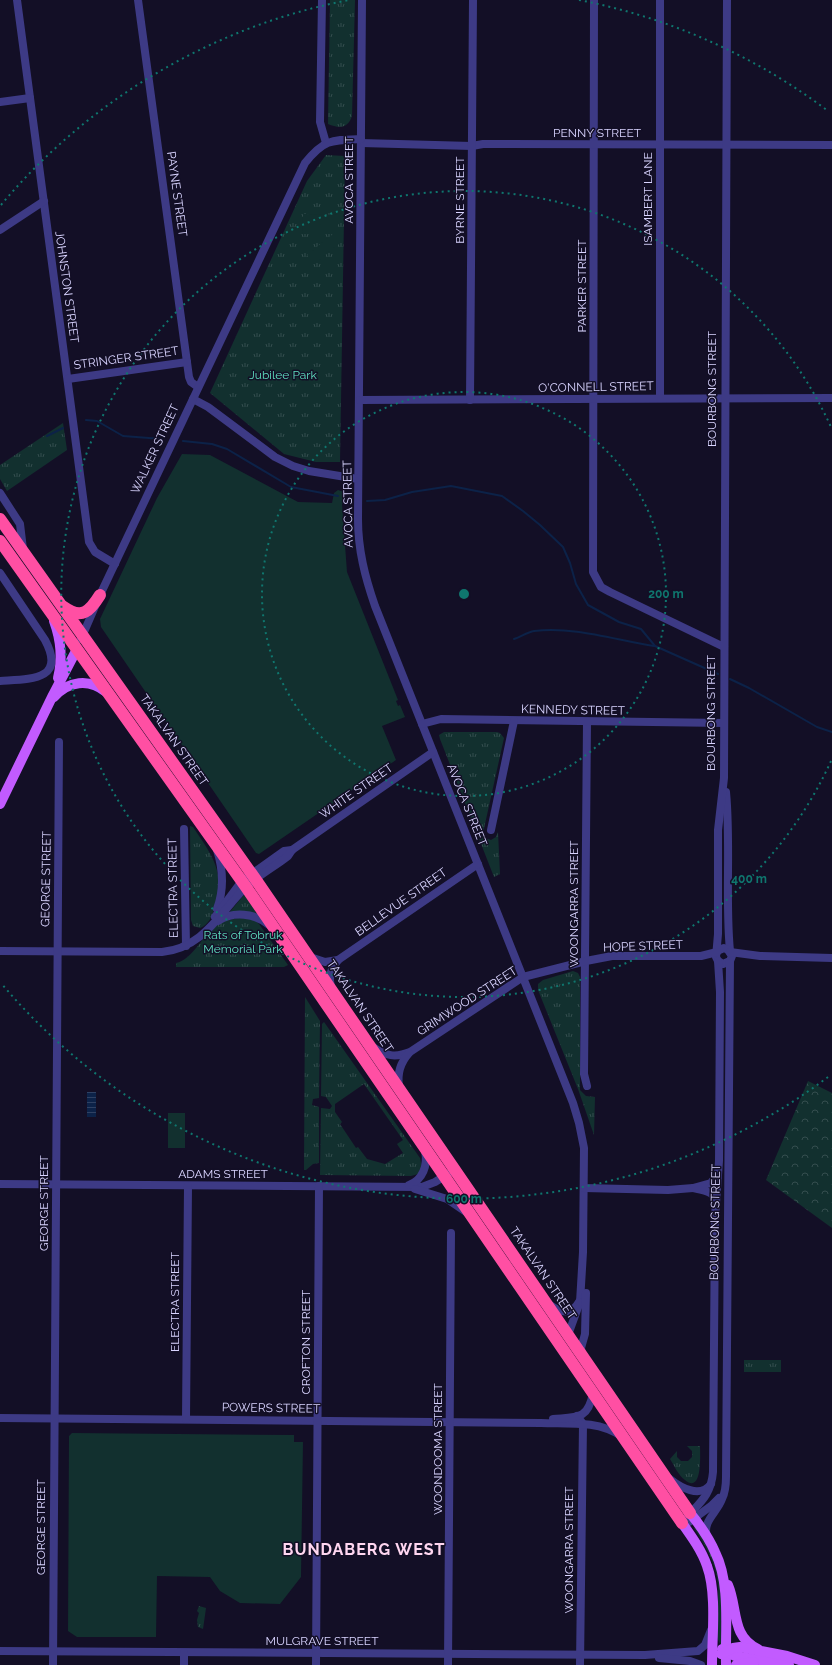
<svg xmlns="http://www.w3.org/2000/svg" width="832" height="1665" viewBox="0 0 832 1665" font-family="Raleway,sans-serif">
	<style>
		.grass { fill: url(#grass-tufts); fill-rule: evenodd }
		.forest { fill: url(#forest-crowns) }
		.garden { fill: #12302f }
		.water { fill: url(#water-rules) }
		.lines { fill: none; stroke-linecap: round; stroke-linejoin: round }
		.stream { stroke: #0c2248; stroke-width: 2 }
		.minor { stroke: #3d3a85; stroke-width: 8 }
		.major { stroke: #c25bff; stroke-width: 10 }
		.highway { stroke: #ff4fa3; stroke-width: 12 }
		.ring { fill: none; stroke: #0f766e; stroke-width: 2; stroke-dasharray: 2 4 }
		.labels { text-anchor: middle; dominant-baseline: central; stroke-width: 3; stroke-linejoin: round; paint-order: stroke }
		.street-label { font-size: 12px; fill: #d9d4ff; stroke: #130f26 }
		.park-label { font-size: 12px; fill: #5fe0c0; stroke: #130f26 }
		.district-label { font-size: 16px; font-weight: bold; letter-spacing: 1px; fill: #ffd6f0; stroke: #130f26 }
		.centre { fill: #0f766e; stroke: #130f26; stroke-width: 2 }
		.ring-label { font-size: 12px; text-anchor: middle; font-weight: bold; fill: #0f766e; stroke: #130f26; stroke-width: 3; stroke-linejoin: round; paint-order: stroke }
	</style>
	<defs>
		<pattern id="grass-tufts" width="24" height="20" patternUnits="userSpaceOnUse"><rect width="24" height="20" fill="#12302f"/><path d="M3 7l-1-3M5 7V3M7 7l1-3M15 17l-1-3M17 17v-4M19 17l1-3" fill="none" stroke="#344d4e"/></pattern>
		<pattern id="forest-crowns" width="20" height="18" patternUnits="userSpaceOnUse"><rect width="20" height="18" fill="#12302f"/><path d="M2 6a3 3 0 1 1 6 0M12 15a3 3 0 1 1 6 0" fill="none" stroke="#344d4e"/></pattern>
		<pattern id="water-rules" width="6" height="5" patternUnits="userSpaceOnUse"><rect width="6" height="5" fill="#0c2248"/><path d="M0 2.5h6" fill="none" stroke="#2f4163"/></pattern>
	</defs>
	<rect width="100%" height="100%" fill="#130f26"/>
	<g class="grass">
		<path d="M330 0H355L352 116C348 128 340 129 328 124Z"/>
		<path d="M326 155 345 156 340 462H316L284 454 210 393 307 181Z"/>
		<path d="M63 423 67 450 7 491 0 479V465Z"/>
		<path d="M444 732H497L500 733 504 738 483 833 485 838 491 840 496 837 498 832 500 874 494 877 440 739 439 735Z"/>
		<path d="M190 826 193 827C212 855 227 874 214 909 212 917 208 925 200 928L193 926 191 920Z"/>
		<path d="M245 895 257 914H228L243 896Z"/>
		<path d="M243 917 256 921 259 924 288 965 284 967H176V963C193 960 204 932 219 924 227 919 235 919 243 917Z"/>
		<path d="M573 971 578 973 580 977V1090L586 1096 595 1097 594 1135 578 1089 538 990V984L543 980Z"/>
		<path d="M305 997 320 1021 319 1098 313 1099 312 1105 319 1107V1163L313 1164 306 1170H304Z"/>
		<path d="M324 1022 420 1158 422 1168 418 1174 411 1176 320 1175 321 1108 330 1109 332 1106 326 1097 321 1096 322 1024ZM364 1084 403 1140 397 1144 403 1153 385 1164 367 1159 358 1147 356 1148 340 1124 342 1122 335 1112V1104Z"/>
		<rect x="744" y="1360" width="37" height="12"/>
		<path d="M687 1446H700C700 1453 703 1495 685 1480 678 1475 674 1465 670 1459L677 1451V1457L681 1461H688L692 1457V1451Z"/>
		<path d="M696 1526 714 1557 721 1589V1645C710 1630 720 1602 718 1584 716 1563 705 1545 694 1528Z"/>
		<path d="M199 1606 206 1608 203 1629 198 1627 197 1620 199 1613 197 1611Z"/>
	</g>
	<path class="forest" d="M808 1081 832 1093V1228L766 1180Z"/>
	<g class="garden">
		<path d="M303 214 338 215V234H333L340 243 314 264 307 255 333 234H302Z"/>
		<path d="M182 454 210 455 298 502 332 503 334 493 338 490 344 492 345 502 342 504 347 572 398 700 396 701 398 706 400 705 405 717 382 726 396 760 259 854 256 853 101 627 100 619 157 498Z"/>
		<rect x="168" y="1113" width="17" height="35"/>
		<path d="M72 1433 294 1435V1442H303L301 1577 280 1604 240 1603 220 1591 210 1577 157 1576 156 1637H77L68 1631 69 1436Z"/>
	</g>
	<rect class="water" x="87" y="1092" width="9" height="25"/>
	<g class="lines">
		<g class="stream">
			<path d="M86 420 97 421 123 436 162 439"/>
			<path d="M47 436 63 428"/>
			<path d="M183 441 212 444 227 449 291 487 338 496"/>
			<path d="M367 501 385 500 412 492 451 486 502 496 523 511 540 525 563 547 570 563 576 584 588 605 619 622 641 629 655 646 718 674"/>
			<path d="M514 639C520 637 528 632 534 631 574 626 615 640 654 646"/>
			<path d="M730 679 749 688 817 727 832 732"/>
		</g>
		<g class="minor">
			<path d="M17 0 89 542 95 552 115 564"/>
			<path d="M138 0 189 377 191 382 198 387"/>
			<path d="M322 0 320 122 326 143"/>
			<path d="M362 0 358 519C358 550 365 577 375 606L573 1103 579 1123 584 1148 583 1252 580 1302 568 1335"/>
			<path d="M594 0 593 572 601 587 610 592 724 647"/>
			<path d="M0 102 30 98"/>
			<path d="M361 143 472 146 483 144 832 145"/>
			<path d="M0 230 44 201"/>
			<path d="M68 379 187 362"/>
			<path d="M660 398V0"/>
			<path d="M193 399 208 407 275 457 293 466 309 471 358 479"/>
			<path d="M360 400 832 398"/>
			<path d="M470 400 473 0"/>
			<path d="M0 493 20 524 23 549"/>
			<path d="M0 573 45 640C67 681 29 679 0 681"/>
			<path d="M81 639 100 595 305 163C324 139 332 140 361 139"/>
			<path d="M587 722 584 1074 587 1086"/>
			<path d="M422 724 441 719 724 723"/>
			<path d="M726 792C731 845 725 899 730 951"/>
			<path d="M184 829 186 946"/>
			<path d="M491 830 514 721"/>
			<path d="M217 850C223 869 224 890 217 909"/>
			<path d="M215 917 242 881 284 851 292 850"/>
			<path d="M218 921C233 911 255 913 269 925"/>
			<path d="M0 951 162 952C203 948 219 914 245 888 257 876 274 867 288 856L292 850 433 752"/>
			<path d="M717 951 724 948 728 950 732 956 730 961 723 964 718 961 716 957 718 934V830L724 778 727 0"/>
			<path d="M730 952 760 956 832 958"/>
			<path d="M310 957 325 962 338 960"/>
			<path d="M331 987C328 976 331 968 338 960L478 864"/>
			<path d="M373 1047C386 1056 395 1058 410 1052L523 977 586 961 612 956H701L717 952"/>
			<path d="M399 1086C397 1073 400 1063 409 1053"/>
			<path d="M0 1184 422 1187 435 1182 448 1174"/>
			<path d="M409 1185C423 1180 428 1165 425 1151"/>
			<path d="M584 1188 668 1190 693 1188"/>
			<path d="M415 1189 447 1199 466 1212"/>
			<path d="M716 1200C713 1191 702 1190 693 1188L711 1183 717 1175"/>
			<path d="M550 1305C561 1313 572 1315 579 1302"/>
			<path d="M582 1355 581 1348 585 1334 586 1293"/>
			<path d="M577 1416 583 1424 580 1665"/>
			<path d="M0 1418 541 1423C567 1424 598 1420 621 1436"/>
			<path d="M186 1419 188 1186"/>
			<path d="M553 1419C577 1417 588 1420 593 1393"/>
			<path d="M670 1479C680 1487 700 1499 711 1484"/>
			<path d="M689 1522 711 1506 719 1498"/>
			<path d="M682 1523C696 1505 711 1498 713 1472L715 1217 719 1161 720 992 718 961"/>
			<path d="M707 1537C702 1521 717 1513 722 1499 725 1493 726 1484 726 1477L730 961"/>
			<path d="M0 1651 645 1655 698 1651 705 1645 711 1630"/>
			<path d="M659 1658 690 1661 701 1665"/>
			<path d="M53 1665 59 742"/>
			<path d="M184 1665V1653"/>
			<path d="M316 1665 319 1186"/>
			<path d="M448 1665 451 1233"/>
		</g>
		<g class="major">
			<path d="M54 621C61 640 63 658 58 678"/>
			<path d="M54 697C68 681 89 678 106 692"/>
			<path d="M0 804 53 695 77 649"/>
			<path d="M690 1513C699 1524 709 1538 715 1552 731 1584 725 1629 726 1665"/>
			<path d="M682 1523C692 1537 702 1551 707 1566 717 1593 712 1636 712 1665"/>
			<path d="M728 1585C738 1608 731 1637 758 1649"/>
			<path d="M722 1649 735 1656 789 1665"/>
			<path d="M721 1654 733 1648 740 1647 787 1656 815 1665"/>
			<path d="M736 1665 754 1662"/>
		</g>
		<g class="highway">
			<path d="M0 519 256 880 690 1513"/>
			<path d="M0 541 246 887 682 1523"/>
			<path d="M64 607C82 620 90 611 100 595"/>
		</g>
	</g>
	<g class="ring">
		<circle cx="464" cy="594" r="202"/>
		<path d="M831 761A403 403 0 1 1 831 427"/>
		<path d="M828 1077A605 605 0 0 1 1 983M1 205A605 605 0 0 1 349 0M579 0A605 605 0 0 1 828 111"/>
	</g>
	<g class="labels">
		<g class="street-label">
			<text x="597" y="133">PENNY STREET</text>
			<text transform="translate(349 180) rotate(-90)">AVOCA STREET</text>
			<text transform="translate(177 194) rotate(82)">PAYNE STREET</text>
			<text transform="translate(648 199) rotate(-90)">ISAMBERT LANE</text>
			<text transform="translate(460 200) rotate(-90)">BYRNE STREET</text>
			<text transform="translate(582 286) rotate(-90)">PARKER STREET</text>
			<text transform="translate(67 287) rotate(82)">JOHNSTON STREET</text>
			<text transform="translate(126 358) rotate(-8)">STRINGER STREET</text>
			<text transform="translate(596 387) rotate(-1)">O'CONNELL STREET</text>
			<text transform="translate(712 389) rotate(-90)">BOURBONG STREET</text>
			<text transform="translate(155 449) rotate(-65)">WALKER STREET</text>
			<text transform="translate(348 504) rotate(-91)">AVOCA STREET</text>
			<text transform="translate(573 710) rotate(1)">KENNEDY STREET</text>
			<text transform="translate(711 713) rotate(-90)">BOURBONG STREET</text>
			<text transform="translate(174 740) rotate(55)">TAKALVAN STREET</text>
			<text transform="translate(356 791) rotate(-35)">WHITE STREET</text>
			<text transform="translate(467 805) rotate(68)">AVOCA STREET</text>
			<text transform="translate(46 879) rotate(-89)">GEORGE STREET</text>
			<text transform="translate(173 888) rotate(-91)">ELECTRA STREET</text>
			<text transform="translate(401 902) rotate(-35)">BELLEVUE STREET</text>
			<text transform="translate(574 904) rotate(-90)">WOONGARRA STREET</text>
			<text transform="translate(643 946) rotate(-2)">HOPE STREET</text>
			<text transform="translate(467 1001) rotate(-33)">GRIMWOOD STREET</text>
			<text transform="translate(360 1006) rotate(56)">TAKALVAN STREET</text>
			<text x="223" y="1174">ADAMS STREET</text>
			<text transform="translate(44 1203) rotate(-90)">GEORGE STREET</text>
			<text transform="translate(715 1222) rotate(-89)">BOURBONG STREET</text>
			<text transform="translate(543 1273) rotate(56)">TAKALVAN STREET</text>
			<text transform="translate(175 1302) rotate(-90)">ELECTRA STREET</text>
			<text transform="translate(306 1342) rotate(-90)">CROFTON STREET</text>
			<text transform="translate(271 1408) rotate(1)">POWERS STREET</text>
			<text transform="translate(438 1449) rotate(-90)">WOONDOOMA STREET</text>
			<text transform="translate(41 1527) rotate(-90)">GEORGE STREET</text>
			<text transform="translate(569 1550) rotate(-90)">WOONGARRA STREET</text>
			<text x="322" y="1641">MULGRAVE STREET</text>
		</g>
		<g class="park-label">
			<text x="283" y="375">Jubilee Park</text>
			<text x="243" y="935">Rats of Tobruk<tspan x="243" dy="14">Memorial Park</tspan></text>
		</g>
		<g class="district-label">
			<text x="364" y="1549">BUNDABERG WEST</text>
		</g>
	</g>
	<circle cx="464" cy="594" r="6" class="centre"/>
	<g class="ring-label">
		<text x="666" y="598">200 m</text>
		<text x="749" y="883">400 m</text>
		<text x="464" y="1203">600 m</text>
	</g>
</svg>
